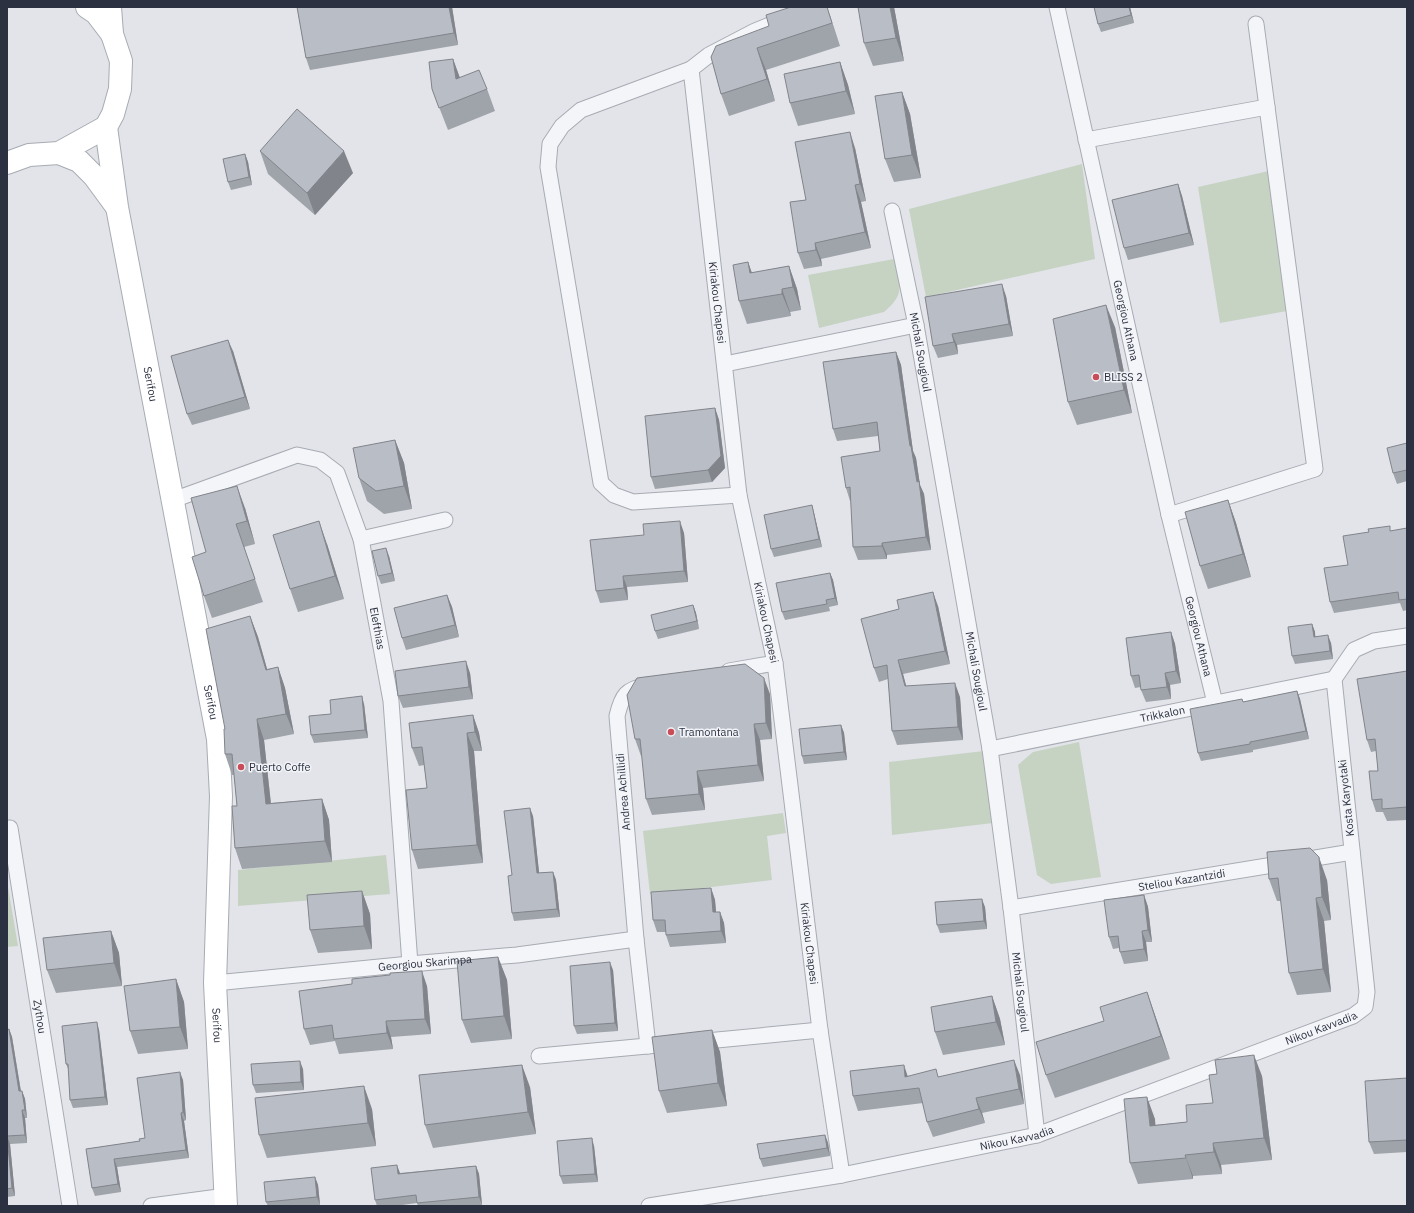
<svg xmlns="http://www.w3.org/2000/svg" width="1414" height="1213" viewBox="0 0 1414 1213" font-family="'IBM Plex Sans',sans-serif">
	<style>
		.green { fill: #c6d3c3 }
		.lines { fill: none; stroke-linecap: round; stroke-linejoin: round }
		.street-casing { stroke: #a7abb3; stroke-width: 17 }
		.secondary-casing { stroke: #a7abb3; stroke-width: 24 }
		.street { stroke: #f4f5f8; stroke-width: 15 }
		.secondary { stroke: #fff; stroke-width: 22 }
		.wall { fill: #9fa3aa }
		.shaded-wall { fill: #82848b }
		.building { fill: #b9bdc6; stroke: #82848b }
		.poi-dot { fill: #c84d59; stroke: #f1f3f7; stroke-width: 1.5 }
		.labels { text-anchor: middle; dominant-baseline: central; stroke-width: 3; stroke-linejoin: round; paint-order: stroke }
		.street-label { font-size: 11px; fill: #2b3141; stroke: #f1f3f7 }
		.poi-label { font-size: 11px; fill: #2b3141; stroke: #f1f3f7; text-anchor: start }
	</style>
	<rect width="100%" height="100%" fill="#e2e4e9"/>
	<g class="green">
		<path d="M1082 164 1095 259 926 297 909 209Z"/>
		<path d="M1273 170 1293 310 1220 323 1198 187Z"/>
		<path d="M894 259C899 285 907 293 884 312L819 328 808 275Z"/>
		<path d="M1079 742 1101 877 1051 884 1037 875 1018 765 1033 752Z"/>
		<path d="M984 751 993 823 892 835 889 762Z"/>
		<path d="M783 813 786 833 767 836 772 880 650 894 643 831Z"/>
		<path d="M386 855 390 894 238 906V870Z"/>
		<path d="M7 881 18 946 7 947Z"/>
	</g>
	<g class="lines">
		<g class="street-casing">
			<g id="street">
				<path id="s1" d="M1057 7 1169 515 1215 703"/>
				<path id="s2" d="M691 69 739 495 775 663 820 1030 842 1175"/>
				<path d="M1086 140 1267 107"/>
				<path id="s3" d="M892 211 916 325 990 749 1011 908 1037 1135"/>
				<path d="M725 364 916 325"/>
				<path d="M739 495 633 502 614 495 601 483 548 167 550 144 562 126 581 110 691 69 709 55 755 31 814 7"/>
				<path id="s4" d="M173 500 297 455 320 460 337 473 361 539 391 701 410 964"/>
				<path d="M1169 515 1315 469 1256 24"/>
				<path d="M361 539 445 520"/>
				<path d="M729 671 775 663"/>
				<path id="s5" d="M990 749 1334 679"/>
				<path id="s6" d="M10 828 70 1206"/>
				<path id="s7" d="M1011 908 1352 852"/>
				<path id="s8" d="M215 983 410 964 517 955 636 939"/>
				<path d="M696 1042 820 1030"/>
				<path d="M648 1046 636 939 617 716C622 695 626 689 648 685"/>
				<path d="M539 1056 658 1045"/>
				<path d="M151 1206 226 1196"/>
				<path id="s9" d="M649 1206 842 1175 1037 1135 1353 1016 1365 1007 1367 992 1334 679 1354 650 1374 641 1407 636"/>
			</g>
		</g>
		<g class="secondary-casing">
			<g id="secondary">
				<path d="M87 7 96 13 112 34"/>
				<path id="s10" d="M106 127 117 207 218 739 221 796 215 983 226 1206"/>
				<path d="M59 153 79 161 94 176 116 206"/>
				<path d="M7 163 29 155 59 153 106 127 113 114 120 89 121 61 112 34 110 7"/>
			</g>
		</g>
		<use href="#street" class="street"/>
		<use href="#secondary" class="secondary"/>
	</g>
	<g class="wall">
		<path d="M297 7H452L458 45 310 70 306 58Z"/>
		<path d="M827 7 840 46 766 70 775 101 729 116 721 94 711 57Z"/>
		<path d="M894 7 904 61 873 66 864 43Z"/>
		<path d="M1094 7H1130L1134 23 1101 32 1098 24Z"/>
		<path d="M453 59 460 78 487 89 495 111 448 130 432 89Z"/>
		<path d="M840 62 848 85 855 114 798 126 790 103Z"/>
		<path d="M902 92 910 114 921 178 894 182 885 159Z"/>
		<path d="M855 148 866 201 861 202 871 248 821 259 822 266 804 269 798 253 806 200Z"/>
		<path d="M260 151 353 173 315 215 268 174Z"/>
		<path d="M245 154 248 162 252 185 231 190 228 182Z"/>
		<path d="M1178 184 1182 196 1194 245 1128 260 1124 248Z"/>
		<path d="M748 262 752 273 789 266 797 289 801 310 790 312 791 316 747 324 739 301Z"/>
		<path d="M1006 296 1013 336 957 345 958 354 938 358 933 346Z"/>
		<path d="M1115 327 1132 413 1077 425 1068 402Z"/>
		<path d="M233 351 250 409 192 425 187 414Z"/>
		<path d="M896 352 901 365 913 451 916 458 920 485 924 494 931 550 887 555V559L858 560 853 547 851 500 850 501 846 488 880 451 878 436 837 441 833 429Z"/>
		<path d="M715 408 719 420 725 468 712 482 655 489 651 477Z"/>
		<path d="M395 440 404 463 412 509 384 514 367 501 359 478Z"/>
		<path d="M1407 443V481L1397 484 1393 473Z"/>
		<path d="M1228 500 1236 523 1251 577 1208 589 1200 566Z"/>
		<path d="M812 505 814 513 822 547 774 557 771 549Z"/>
		<path d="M245 508 255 544 244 547 263 602 212 618 204 596 206 552Z"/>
		<path d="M1407 528V610L1403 611 1400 603 1334 613 1330 602 1348 565 1391 531Z"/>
		<path d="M684 533 688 582 627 587 628 600 600 603 596 591Z"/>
		<path d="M327 544 344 599 298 612 290 589Z"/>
		<path d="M389 556 395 581 381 584 378 576Z"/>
		<path d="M830 573 833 580 838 605 829 607 830 611 785 620 782 612Z"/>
		<path d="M447 595 452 607 459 637 406 650 402 638Z"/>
		<path d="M693 605 696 613 699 629 658 639 655 631Z"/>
		<path d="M938 606 950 664 903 674 906 686 960 697 963 740 897 745 892 731 888 679 879 682 874 668Z"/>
		<path d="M250 616 258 637 267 669 278 667 285 688 294 734 264 740 271 803 322 799 329 820 332 862 242 869 235 848 237 806 234 775H232L225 754V729Z"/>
		<path d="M1312 624 1315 632V637L1331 643 1333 659 1295 664 1292 656Z"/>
		<path d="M1171 632 1175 644 1181 683 1170 685 1171 699 1146 702 1141 690V687L1135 688 1131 676Z"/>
		<path d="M1407 671V820L1387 821 1383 812H1376L1372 800 1378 771 1376 751 1371 752 1367 740Z"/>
		<path d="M470 673 473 699 403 708 398 696Z"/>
		<path d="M1297 691 1300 699 1309 739 1253 750V752L1201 761 1198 753 1243 702Z"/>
		<path d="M770 694 772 739 760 740 764 781 703 788 705 810 652 815 646 799 642 756H641L635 739Z"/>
		<path d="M364 704 368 738 314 743 311 735 331 714Z"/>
		<path d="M473 715 479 733 482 751H474L483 863 418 869 412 850 427 788 424 765 419 766 412 748Z"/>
		<path d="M841 725 844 733 847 760 804 764 802 756Z"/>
		<path d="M533 816 539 873 553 872 556 880 560 917 514 921 512 913V875Z"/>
		<path d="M1267 852 1327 880 1331 920 1324 921 1331 992 1297 995 1289 973 1281 901H1277L1269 879Z"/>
		<path d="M711 888 715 900 716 912H720L724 923 726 943 670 947 666 935V932H657L653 920Z"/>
		<path d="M362 891 370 914 372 949 318 953 310 930Z"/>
		<path d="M1144 895 1148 907 1152 942H1146L1148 961 1124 964 1120 952 1119 948 1113 949 1109 937Z"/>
		<path d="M985 907 987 929 940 933 937 925Z"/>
		<path d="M111 931 119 953 122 986 56 993 47 970Z"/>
		<path d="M498 957 507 980 512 1039 471 1043 462 1020Z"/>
		<path d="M613 970 618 1031 577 1034 574 1026Z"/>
		<path d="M176 979 184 1002 188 1049 138 1054 130 1031Z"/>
		<path d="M427 986 431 1034 391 1037 393 1049 339 1054 335 1041 310 1045 304 1029Z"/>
		<path d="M1147 992 1170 1059 1055 1098 1046 1075 1104 1021Z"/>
		<path d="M992 996 1000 1019 1005 1045 943 1055 935 1032Z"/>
		<path d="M9 1029 12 1037 21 1091H22L25 1099 27 1118H25L27 1143 10 1144 15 1196 7 1197V1030Z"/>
		<path d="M99 1030 108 1105 73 1108 70 1100 69 1071 66 1064Z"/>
		<path d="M712 1030 720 1052 727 1106 667 1113 659 1091Z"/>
		<path d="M303 1069 304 1090 256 1093 253 1085Z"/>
		<path d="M1020 1075 1024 1104 982 1113 985 1123 933 1137 927 1122 923 1103 858 1111 853 1096 908 1076 939 1077Z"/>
		<path d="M1262 1076 1272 1160 1221 1165 1222 1174 1193 1176V1179L1138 1184 1130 1163 1155 1119V1125L1187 1122 1213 1103Z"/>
		<path d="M1407 1078V1152L1374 1154 1369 1142Z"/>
		<path d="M183 1080 186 1120 184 1121 189 1158 117 1167 121 1192 95 1196 92 1188 86 1149 140 1141 145 1138Z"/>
		<path d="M530 1087 536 1134 433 1148 425 1125Z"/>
		<path d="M372 1109 376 1146 267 1158 259 1135Z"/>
		<path d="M825 1135 828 1143 830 1156 763 1167 760 1159Z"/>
		<path d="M594 1146 598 1182 563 1184 560 1176Z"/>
		<path d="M476 1166 479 1174 482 1205 474 1206H418L417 1203 395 1206H377L375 1200 400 1173Z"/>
		<path d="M315 1177 318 1185 320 1205 309 1206H268L266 1202Z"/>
	</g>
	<g class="shaded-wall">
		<path d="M449 7H452L458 45 454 33Z"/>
		<path d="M827 7 840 46 832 23Z"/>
		<path d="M890 7H894L904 61 896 38Z"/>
		<path d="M1129 7H1130L1134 23 1131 15Z"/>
		<path d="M757 48 766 70 775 101 767 79Z"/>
		<path d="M453 59 461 81 456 79Z"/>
		<path d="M840 62 848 85 855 114 846 91Z"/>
		<path d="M902 92 910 114 921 178 912 155Z"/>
		<path d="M850 132 855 148 866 201 860 184Z"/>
		<path d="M344 151 353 173 315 215 307 193Z"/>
		<path d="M245 154 248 162 252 185 249 177Z"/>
		<path d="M1178 184 1182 196 1194 245 1189 233Z"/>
		<path d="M855 185 861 202 871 248 865 232Z"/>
		<path d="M815 243 821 259 822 266 816 250Z"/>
		<path d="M748 262 756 285 750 273Z"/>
		<path d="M789 266 797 289 801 310 793 287Z"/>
		<path d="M1002 284 1006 296 1013 336 1009 324Z"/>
		<path d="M782 289 790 312 791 316 782 294Z"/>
		<path d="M1106 305 1115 327 1132 413 1124 390Z"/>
		<path d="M952 334 957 345 958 354 954 342Z"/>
		<path d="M228 340 233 351 250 409 245 397Z"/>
		<path d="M896 352 901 365 913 451 916 458 920 485 924 494 931 550 926 537 917 482 910 446Z"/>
		<path d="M715 408 719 420 725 468 712 482 708 470Z"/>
		<path d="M395 440 404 463 412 509 404 486Z"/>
		<path d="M237 486 245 508 255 544 247 521Z"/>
		<path d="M1228 500 1236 523 1251 577 1243 554Z"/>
		<path d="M812 505 814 513 822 547 819 539Z"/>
		<path d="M319 521 327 544 344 599 335 576Z"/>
		<path d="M680 521 684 533 688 582 684 571Z"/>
		<path d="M882 543 887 555V559L882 546Z"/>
		<path d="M386 548 389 556 395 581 392 573Z"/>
		<path d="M830 573 833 580 838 605 835 598Z"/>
		<path d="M623 576 627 587 628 600 624 588Z"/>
		<path d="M933 592 938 606 950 664 945 651Z"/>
		<path d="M447 595 452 607 459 637 455 625Z"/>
		<path d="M693 605 696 613 699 629Z"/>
		<path d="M250 616 258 637 273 690 266 670Z"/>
		<path d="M1312 624 1315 632 1316 645 1314 637Z"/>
		<path d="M1171 632 1175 644 1181 683 1176 671Z"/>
		<path d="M1328 635 1331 643 1333 659 1330 651Z"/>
		<path d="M898 660 903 674 910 700 905 686Z"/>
		<path d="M466 661 470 673 473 699 469 687Z"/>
		<path d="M278 667 285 688 294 734 286 714Z"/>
		<path d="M1165 673 1170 685 1171 699 1167 687Z"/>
		<path d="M764 678 770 694 772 739 766 723Z"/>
		<path d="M955 683 960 697 963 740 958 727Z"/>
		<path d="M1297 691 1300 699 1309 739 1306 731Z"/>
		<path d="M362 696 364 704 368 738 365 730Z"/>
		<path d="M473 715 479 733 482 751 475 732Z"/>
		<path d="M257 719 264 740 273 824 266 804Z"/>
		<path d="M754 724 760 740 764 781 758 765Z"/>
		<path d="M841 725 844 733 847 760 844 752Z"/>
		<path d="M467 733 474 751 483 863 477 845Z"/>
		<path d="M697 771 703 788 705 810 699 794Z"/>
		<path d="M322 799 329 820 332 862 325 841Z"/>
		<path d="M530 808 533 816 540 881 537 873Z"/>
		<path d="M1319 857 1327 880 1331 920 1322 897Z"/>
		<path d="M553 872 556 880 560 917 557 909Z"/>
		<path d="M711 888 715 900 717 924 713 912Z"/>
		<path d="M362 891 370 914 372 949 364 926Z"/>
		<path d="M1144 895 1148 907 1152 942 1148 930Z"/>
		<path d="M1316 898 1324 921 1331 992 1323 969Z"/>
		<path d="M982 899 985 907 987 929 984 921Z"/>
		<path d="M720 912 724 923 726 943 721 931Z"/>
		<path d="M111 931 119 953 122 986 114 963Z"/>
		<path d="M1142 931 1146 942 1148 961 1144 949Z"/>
		<path d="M498 957 507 980 512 1039 504 1016Z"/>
		<path d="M610 962 613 970 618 1031 615 1023Z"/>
		<path d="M422 971 427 986 431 1034 425 1019Z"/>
		<path d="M176 979 184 1002 188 1049 180 1027Z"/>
		<path d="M1147 992 1155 1015 1170 1059 1161 1036Z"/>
		<path d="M992 996 1000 1019 1005 1045 996 1022Z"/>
		<path d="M386 1021 391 1037 393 1049 387 1033Z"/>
		<path d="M97 1022 99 1030 108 1105 105 1097Z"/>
		<path d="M9 1029 12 1037 22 1099 19 1091Z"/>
		<path d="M712 1030 720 1052 727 1106 718 1083Z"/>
		<path d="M1254 1055 1262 1076 1272 1160 1264 1138Z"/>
		<path d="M1014 1060 1020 1075 1024 1104 1019 1089Z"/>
		<path d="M300 1061 303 1069 304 1090 301 1082Z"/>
		<path d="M522 1065 530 1087 536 1134 528 1112Z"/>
		<path d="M904 1065 909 1080 905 1077Z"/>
		<path d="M180 1072 183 1080 186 1120 183 1112Z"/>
		<path d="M364 1086 372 1109 376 1146 368 1123Z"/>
		<path d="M22 1091 25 1099 27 1118 25 1110Z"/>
		<path d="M1147 1097 1155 1119 1157 1147 1150 1126Z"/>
		<path d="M976 1098 982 1113 985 1123 979 1109Z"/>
		<path d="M22 1110 25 1118 27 1143 25 1135Z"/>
		<path d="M181 1113 184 1121 189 1158 186 1150Z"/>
		<path d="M825 1135 828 1143 830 1156 827 1148Z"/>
		<path d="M7 1136 10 1144 15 1196 12 1188Z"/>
		<path d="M592 1138 594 1146 598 1182 595 1174Z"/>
		<path d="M1213 1143 1221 1165 1222 1174 1214 1152Z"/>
		<path d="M1185 1155 1193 1176V1179Z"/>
		<path d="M114 1159 117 1167 121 1192 118 1184Z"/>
		<path d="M397 1165 400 1173 401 1182 398 1174Z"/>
		<path d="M476 1166 479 1174 482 1205 479 1197Z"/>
		<path d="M315 1177 318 1185 320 1205 317 1197Z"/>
	</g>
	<g class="building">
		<path d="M297 7H449L454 33 306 58Z"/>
		<path d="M791 7H827L832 23 757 48 767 79 721 94 711 57 716 46 769 26 766 15Z"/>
		<path d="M858 7H890L896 38 864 43Z"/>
		<path d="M1094 7H1129L1131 15 1098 24Z"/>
		<path d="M453 59 456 79 479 70 487 89 439 108 432 89 429 62Z"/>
		<path d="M840 62 846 91 790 103 784 74Z"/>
		<path d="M902 92 912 155 885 159 875 96Z"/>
		<path d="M297 109 344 151 307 193 260 151Z"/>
		<path d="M850 132 860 184 855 185 865 232 815 243 816 250 798 253 790 202 806 200 795 142Z"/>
		<path d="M245 154 249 177 228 182 223 159Z"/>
		<path d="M1178 184 1189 233 1124 248 1112 200Z"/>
		<path d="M748 262 750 273 789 266 793 287 782 289V294L739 301 733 265Z"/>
		<path d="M1002 284 1009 324 952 334 954 342 933 346 925 297Z"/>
		<path d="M1106 305 1124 390 1068 402 1053 319Z"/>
		<path d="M228 340 245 397 187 414 171 356Z"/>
		<path d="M896 352 910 446H911L917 482 919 481 926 537 882 543V546L853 547 850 487 846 488 841 457 880 451 877 422 833 429 823 362Z"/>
		<path d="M715 408 721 456 708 470 651 477 645 416Z"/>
		<path d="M395 440 404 486 376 491 359 478 353 448Z"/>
		<path d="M1407 443V470L1393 473 1387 448Z"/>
		<path d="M237 486 247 521 236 524 255 579 204 596 192 557 206 552 191 498Z"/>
		<path d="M1228 500 1243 554 1200 566 1185 512Z"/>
		<path d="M812 505 819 539 771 549 764 515Z"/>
		<path d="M319 521 335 576 290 589 273 535Z"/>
		<path d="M680 521 684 571 623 576 624 588 596 591 590 540 644 535 643 524Z"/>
		<path d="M1390 526V531L1407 528V599L1399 600 1398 592 1330 602 1324 568 1348 565 1343 536 1369 532 1368 529Z"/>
		<path d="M386 548 392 573 378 576 372 551Z"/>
		<path d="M830 573 835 598 826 600 827 604 782 612 776 583Z"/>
		<path d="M933 592 945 651 898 660 905 686 955 683 958 727 892 731 887 665 874 668 861 619 899 609 897 600Z"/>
		<path d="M447 595 455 625 402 638 394 608Z"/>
		<path d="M693 605 697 621 655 631 651 615Z"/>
		<path d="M250 616 266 670 278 667 286 714 257 719 266 804 322 799 325 841 235 848 232 806H237L232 754H225L224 729H225L206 629Z"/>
		<path d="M1312 624 1314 637 1328 635 1330 651 1292 656 1288 627Z"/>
		<path d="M1171 632 1176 671 1165 673 1167 687 1141 690 1139 675 1131 676 1126 638Z"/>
		<path d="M466 661 469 687 398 696 395 671Z"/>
		<path d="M745 664 764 678 766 723 754 724 758 765 697 771 699 794 646 799 640 739H635L627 695 637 678Z"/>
		<path d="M1407 671V807L1382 809V799L1372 800 1369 771H1378L1375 739 1367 740 1357 679Z"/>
		<path d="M1297 691 1306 731 1250 742V744L1198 753 1190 709 1242 699 1243 702Z"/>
		<path d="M362 696 365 730 311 735 309 716 331 714 330 700Z"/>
		<path d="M473 715 475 732 467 733 477 845 412 850 406 790 427 788 422 747 412 748 409 723Z"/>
		<path d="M841 725 844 752 802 756 799 729Z"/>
		<path d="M530 808 537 873 553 872 557 909 512 913 508 876 512 875 504 811Z"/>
		<path d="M1310 848 1319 857 1322 897 1316 898 1323 969 1289 973 1278 878 1269 879 1267 852Z"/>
		<path d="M711 888 713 912H720L721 931 666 935 665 920H653L651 892Z"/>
		<path d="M362 891 364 926 310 930 307 895Z"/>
		<path d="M1144 895 1148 930 1142 931 1144 949 1120 952 1118 936 1109 937 1104 900Z"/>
		<path d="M982 899 984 921 937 925 935 902Z"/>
		<path d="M111 931 114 963 47 970 43 938Z"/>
		<path d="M498 957 504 1016 462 1020 457 961Z"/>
		<path d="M610 962 615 1023 574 1026 570 966Z"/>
		<path d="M422 971 425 1019 386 1021 387 1033 334 1039 332 1025 304 1029 299 991 352 984V979L390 975V973Z"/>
		<path d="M176 979 180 1027 130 1031 124 986Z"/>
		<path d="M1147 992 1161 1036 1046 1075 1036 1042 1104 1021 1100 1007Z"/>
		<path d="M992 996 996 1022 935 1032 931 1007Z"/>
		<path d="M97 1022 105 1097 70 1100 68 1064H66L62 1026Z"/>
		<path d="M9 1029 19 1091H22L25 1110H22L25 1135 7 1136 12 1188 7 1189V1030Z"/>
		<path d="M712 1030 718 1083 659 1091 652 1037Z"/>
		<path d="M1254 1055 1264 1138 1213 1143 1214 1152 1185 1155 1186 1158 1130 1163 1124 1099 1147 1097 1150 1126 1187 1122 1186 1105 1213 1103 1209 1075 1217 1074 1215 1060Z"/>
		<path d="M1014 1060 1019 1089 976 1098 979 1109 927 1122 919 1088 853 1096 850 1071 904 1065 905 1077 936 1069 938 1077Z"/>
		<path d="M300 1061 301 1082 253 1085 251 1064Z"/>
		<path d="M522 1065 528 1112 425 1125 419 1075Z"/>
		<path d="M180 1072 183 1112 181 1113 186 1150 114 1159 118 1184 92 1188 86 1149 140 1141 139 1139 145 1138 137 1078Z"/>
		<path d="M1407 1078V1140L1369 1142 1365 1081Z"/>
		<path d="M364 1086 368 1123 259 1135 255 1098Z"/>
		<path d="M825 1135 827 1148 760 1159 757 1144Z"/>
		<path d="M592 1138 595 1174 560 1176 557 1141Z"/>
		<path d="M397 1165 398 1174 476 1166 479 1197 417 1203 416 1195 375 1200 371 1168Z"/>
		<path d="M315 1177 317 1197 266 1202 264 1182Z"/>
	</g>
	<g class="poi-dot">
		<circle cx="1096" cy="377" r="4"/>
		<circle cx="671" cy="732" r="4"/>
		<circle cx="241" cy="767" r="4"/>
	</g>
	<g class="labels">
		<g class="street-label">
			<text stroke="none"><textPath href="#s2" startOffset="235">Kiriakou Chapesi</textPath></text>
			<text stroke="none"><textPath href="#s1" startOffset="321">Georgiou Athana</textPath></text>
			<text stroke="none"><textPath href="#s3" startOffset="144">Michali Sougioul</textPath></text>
			<text stroke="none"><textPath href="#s10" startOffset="261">Serifou</textPath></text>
			<text stroke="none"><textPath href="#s2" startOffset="559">Kiriakou Chapesi</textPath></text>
			<text stroke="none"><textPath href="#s4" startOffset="338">Elefthias</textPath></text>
			<text stroke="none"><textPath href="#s1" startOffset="645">Georgiou Athana</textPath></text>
			<text stroke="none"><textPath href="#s3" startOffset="468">Michali Sougioul</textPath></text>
			<text stroke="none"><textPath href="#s10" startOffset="585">Serifou</textPath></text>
			<text stroke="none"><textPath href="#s5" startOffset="176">Trikkalon</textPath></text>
			<text transform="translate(623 792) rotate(-95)">Andrea Achillidi</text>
			<text transform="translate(1346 798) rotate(-96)">Kosta Karyotaki</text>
			<text stroke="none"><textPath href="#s7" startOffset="173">Steliou Kazantzidi</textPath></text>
			<text stroke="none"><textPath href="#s2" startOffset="883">Kiriakou Chapesi</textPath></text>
			<text stroke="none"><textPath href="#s8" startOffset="211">Georgiou Skarimpa</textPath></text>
			<text stroke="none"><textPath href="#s3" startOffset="792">Michali Sougioul</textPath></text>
			<text stroke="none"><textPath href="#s6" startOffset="191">Zythou</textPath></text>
			<text stroke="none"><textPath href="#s10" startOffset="909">Serifou</textPath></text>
			<text stroke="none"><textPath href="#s9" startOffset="698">Nikou Kavvadia</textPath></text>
			<text stroke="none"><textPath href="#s9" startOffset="374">Nikou Kavvadia</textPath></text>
		</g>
		<g class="poi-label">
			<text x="1104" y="377">BLISS 2</text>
			<text x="679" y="732">Tramontana</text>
			<text x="249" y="767">Puerto Coffe</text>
		</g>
	</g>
	<rect width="1414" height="1213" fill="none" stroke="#2b3141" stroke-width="16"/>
</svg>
